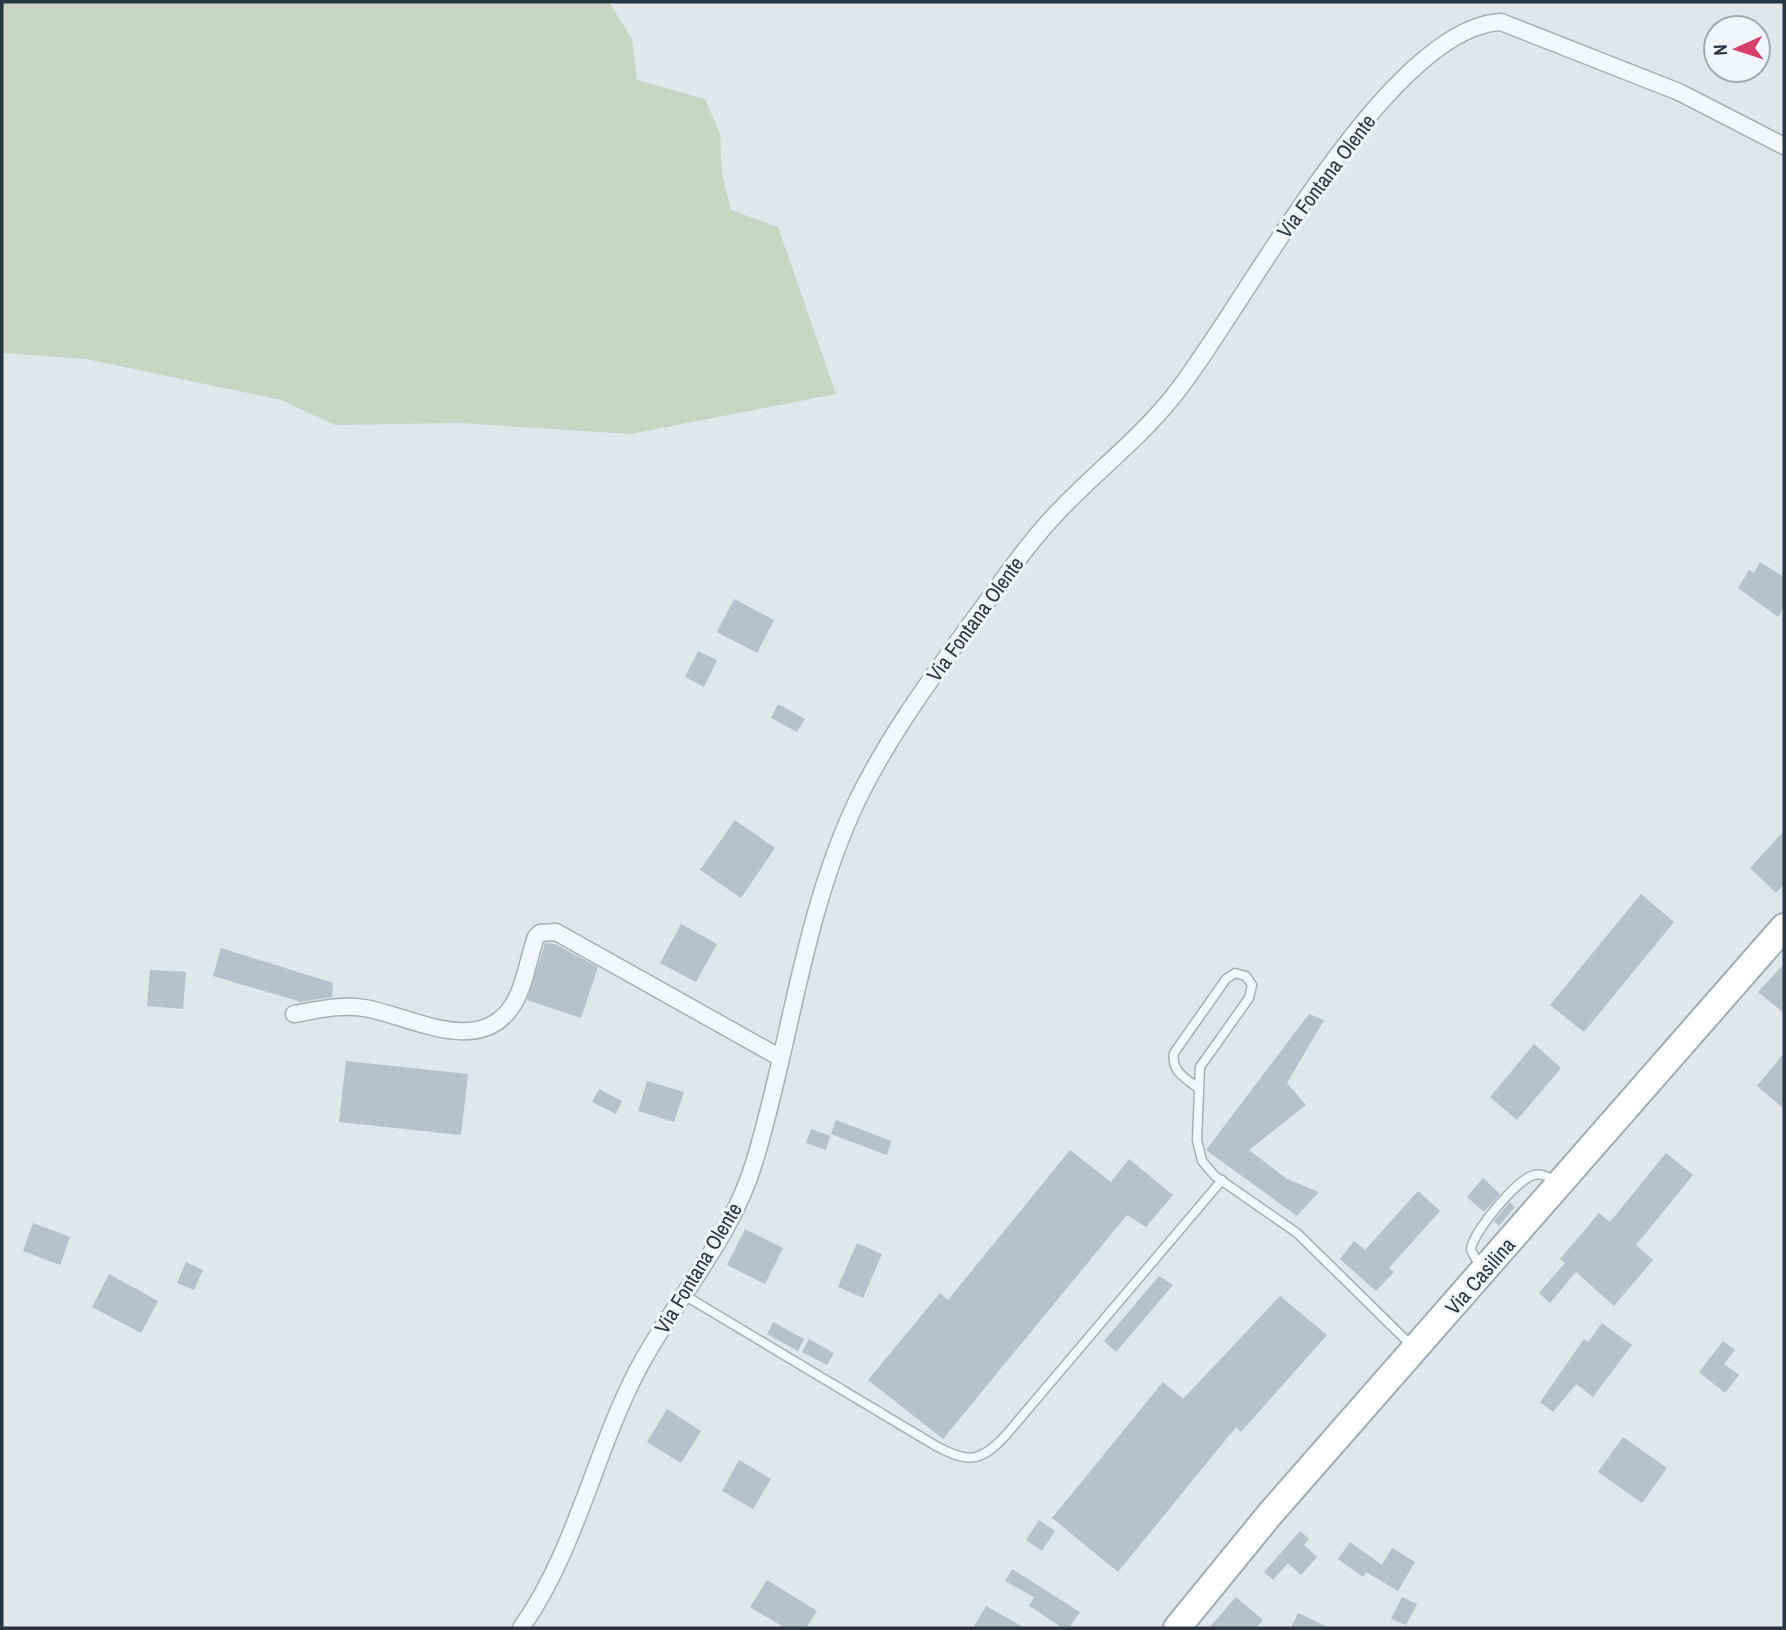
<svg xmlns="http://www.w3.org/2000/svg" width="1786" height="1630" viewBox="0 0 1786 1630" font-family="'Archivo Narrow',sans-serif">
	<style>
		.green { fill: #c9d5c2 }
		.building { fill: #b8c0c9 }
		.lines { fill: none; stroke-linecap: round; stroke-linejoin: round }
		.service-casing { stroke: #a6aeb6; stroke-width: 11 }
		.minor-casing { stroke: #a6aeb6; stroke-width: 19 }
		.primary-casing { stroke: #a0acb8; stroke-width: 30 }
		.service { stroke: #f4f7f9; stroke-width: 8 }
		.minor { stroke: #f4f7f9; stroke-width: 16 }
		.primary { stroke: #fff; stroke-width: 26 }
		.labels { text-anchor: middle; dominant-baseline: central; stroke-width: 6; stroke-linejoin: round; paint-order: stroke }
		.street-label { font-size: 21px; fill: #283644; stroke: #f1f5f8 }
	</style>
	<rect width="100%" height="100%" fill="#e1e6eb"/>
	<path class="green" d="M2 2H609L632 39 637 80 705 99 720 134 722 175 731 210 778 227 836 394 631 434 459 423 335 425 281 400 86 359 2 353Z"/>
	<g class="building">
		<path d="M1760 562 1784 577V607L1778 617 1738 588 1749 570 1754 573Z"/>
		<path d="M734 599 774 620 757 653 717 632Z"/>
		<path d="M698 651 717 660 704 687 685 677Z"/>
		<path d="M778 704 805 719 797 732 771 718Z"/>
		<path d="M735 820 775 848 741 898 700 870Z"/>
		<path d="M1784 831V884L1776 893 1750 868Z"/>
		<path d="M1641 894 1674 922 1584 1032 1550 1005Z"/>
		<path d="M681 924 717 944 696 982 660 963Z"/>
		<path d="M545 943 555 944 598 967 581 1018 527 1000Z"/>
		<path d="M221 948 333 983 332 997 301 1002 213 976Z"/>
		<path d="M1784 964V1013L1758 992Z"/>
		<path d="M150 970 186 972 183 1009 147 1006Z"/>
		<path d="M1309 1014 1324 1020 1287 1083 1306 1105 1249 1150 1287 1179 1319 1192 1297 1216 1206 1150Z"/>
		<path d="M1534 1044 1561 1068 1517 1120 1490 1097Z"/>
		<path d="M1784 1053V1109L1757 1086Z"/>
		<path d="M346 1061 468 1074 461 1135 339 1122Z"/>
		<path d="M647 1081 684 1092 674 1122 638 1111Z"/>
		<path d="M599 1089 622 1101 616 1114 592 1102Z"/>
		<path d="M836 1120 891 1141 887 1155 831 1134Z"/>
		<path d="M811 1129 830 1136 826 1150 806 1143Z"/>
		<path d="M1070 1150 1111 1182 1129 1159 1173 1195 1146 1227 1127 1215 943 1439 868 1380 940 1293 948 1300Z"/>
		<path d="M1666 1153 1693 1175 1636 1245 1653 1260 1614 1306 1576 1272 1550 1303 1539 1293 1565 1263 1560 1259 1599 1213 1610 1222Z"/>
		<path d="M1483 1178 1500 1194 1484 1212 1467 1197Z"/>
		<path d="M1418 1191 1440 1211 1389 1268 1394 1272 1376 1291 1340 1259 1354 1241 1365 1250Z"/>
		<path d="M1510 1202 1515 1207 1499 1226 1494 1221Z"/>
		<path d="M33 1223 70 1237 60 1265 23 1251Z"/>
		<path d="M745 1229 783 1248 765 1284 727 1265Z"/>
		<path d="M857 1243 882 1254 863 1298 838 1287Z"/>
		<path d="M186 1262 203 1270 194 1290 177 1283Z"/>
		<path d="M109 1274 158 1301 141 1333 92 1307Z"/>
		<path d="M1159 1276 1173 1285 1116 1352 1104 1341Z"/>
		<path d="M1280 1296 1327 1335 1241 1432 1236 1427 1118 1572 1052 1518 1163 1382 1183 1399Z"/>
		<path d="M773 1322 804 1339 798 1351 767 1334Z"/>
		<path d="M1602 1323 1632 1345 1593 1397 1576 1384 1553 1412 1540 1402 1584 1339 1588 1342Z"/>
		<path d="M809 1339 834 1353 827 1365 802 1352Z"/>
		<path d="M1723 1341 1735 1350 1724 1364 1739 1375 1725 1393 1699 1372Z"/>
		<path d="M667 1409 701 1431 681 1463 647 1442Z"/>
		<path d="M1623 1437 1667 1468 1642 1503 1598 1472Z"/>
		<path d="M739 1460 771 1479 753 1509 722 1491Z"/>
		<path d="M1039 1520 1055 1531 1042 1551 1026 1540Z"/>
		<path d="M1300 1531 1309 1539 1304 1545 1317 1557 1301 1575 1288 1563 1273 1580 1264 1572Z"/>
		<path d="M1350 1542 1382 1565 1392 1548 1415 1562 1398 1591 1366 1572 1363 1577 1338 1559Z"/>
		<path d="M1012 1569 1080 1612 1069 1628H1063L1029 1606 1034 1597 1005 1581Z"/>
		<path d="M767 1580 817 1611 806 1628H785L750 1607Z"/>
		<path d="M1236 1597 1263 1620 1256 1628H1209Z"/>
		<path d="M1402 1597 1417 1604 1406 1625 1391 1619Z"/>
		<path d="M986 1606 1025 1628H973Z"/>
		<path d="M1298 1613 1330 1628H1291Z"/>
	</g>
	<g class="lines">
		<g class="service-casing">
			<g id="service">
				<path d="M1198 1088C1185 1078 1171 1071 1174 1053L1226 979 1235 973 1246 976 1252 985 1249 998 1200 1067 1197 1140 1202 1161 1215 1176 1297 1233 1411 1345"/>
				<path d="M1481 1268 1471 1250C1472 1233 1517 1179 1534 1175 1542 1173 1548 1177 1555 1181"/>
				<path d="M684 1295 936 1446C968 1463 980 1463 1006 1435L1222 1180"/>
			</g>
		</g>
		<g class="minor-casing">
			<g id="minor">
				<path d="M294 1014C317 1010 341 1004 364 1008 408 1015 476 1056 510 1009 524 991 528 959 536 937L540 933 556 932 779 1057"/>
				<path d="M521 1628C575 1552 594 1455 636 1373 673 1301 730 1242 754 1163 791 1043 802 917 857 801 888 737 930 680 972 622 999 586 1024 548 1055 515 1092 475 1136 442 1171 399 1241 314 1386 27 1501 22L1679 92 1784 146"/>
			</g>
		</g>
		<g class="primary-casing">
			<path id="primary" d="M1177 1628 1270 1514 1784 927"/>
		</g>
		<use href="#service" class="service"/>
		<use href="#minor" class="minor"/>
		<use href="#primary" class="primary"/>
	</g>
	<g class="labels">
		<g class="street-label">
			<text transform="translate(1326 176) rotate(-53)">Via Fontana Olente</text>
			<text transform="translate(975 619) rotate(-54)">Via Fontana Olente</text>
			<text transform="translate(698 1268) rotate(-59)">Via Fontana Olente</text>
			<text transform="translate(1480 1276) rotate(-49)">Via Casilina</text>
		</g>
	</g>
	<rect width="1786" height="1630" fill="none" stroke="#283644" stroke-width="7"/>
	<g transform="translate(1737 49) rotate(267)"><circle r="33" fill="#f1f5f8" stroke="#a1a9b0" stroke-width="2"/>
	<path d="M0-5L12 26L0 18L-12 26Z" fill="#d83e6a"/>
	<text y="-10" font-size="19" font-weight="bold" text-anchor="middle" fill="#283644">N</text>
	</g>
</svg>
